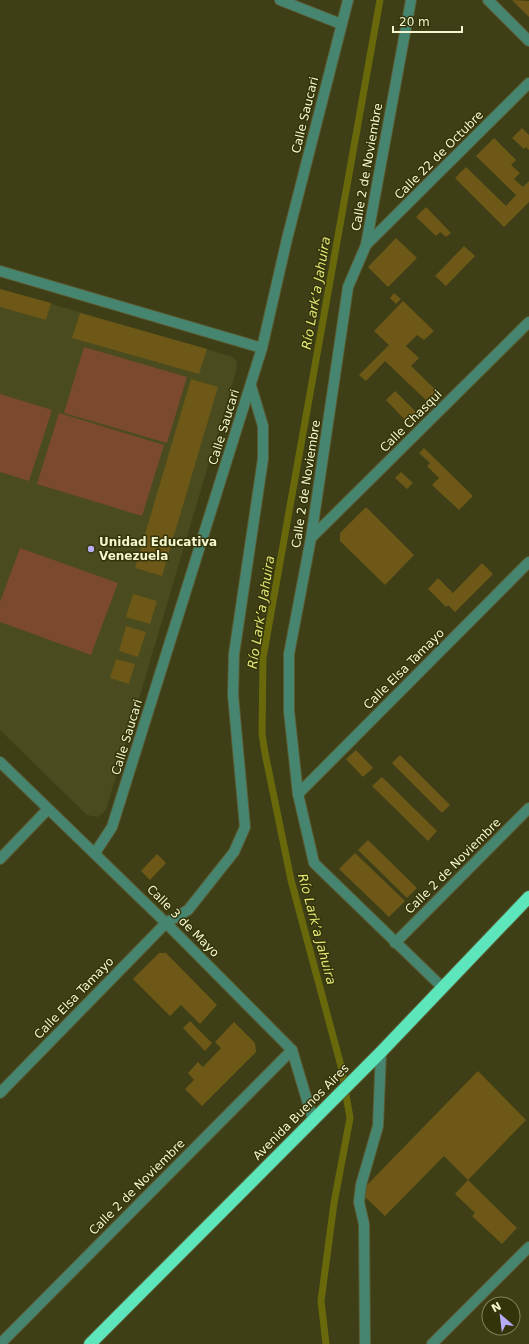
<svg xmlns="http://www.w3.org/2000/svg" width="529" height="1344" viewBox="0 0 529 1344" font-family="'DejaVu Sans',sans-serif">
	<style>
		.built { fill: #4a4b1e }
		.green { fill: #7b4a2e }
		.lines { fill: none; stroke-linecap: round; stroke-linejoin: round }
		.stream { stroke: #69690b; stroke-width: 7 }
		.building { fill: #6d5817 }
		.minor-casing { stroke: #5b5c34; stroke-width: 12 }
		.highway-casing { stroke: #5b5c34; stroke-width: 14 }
		.minor { stroke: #468671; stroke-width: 10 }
		.highway { stroke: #5de5bc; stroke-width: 12 }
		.poi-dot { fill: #b6acf8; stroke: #34340a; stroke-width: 1.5 }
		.labels { text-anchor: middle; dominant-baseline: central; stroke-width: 3; stroke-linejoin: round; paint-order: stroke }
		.street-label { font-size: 12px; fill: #f4f6cf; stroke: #34340a }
		.poi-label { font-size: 12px; font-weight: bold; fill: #f4f6cf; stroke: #34340a; text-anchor: start }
		.water-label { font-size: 13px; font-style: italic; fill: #e4e776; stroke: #34340a }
	</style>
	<rect width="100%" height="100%" fill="#3e3f16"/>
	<path class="built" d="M0 289 230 356 236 360 237 368 106 810 98 817 87 815 0 730Z"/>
	<g class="green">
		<path d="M84 347 187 377 167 443 64 413Z"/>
		<path d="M0 394 52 410 29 481 0 472Z"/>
		<path d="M59 413 164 445 142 516 37 484Z"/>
		<path d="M20 548 118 583 91 655 0 622V602Z"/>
	</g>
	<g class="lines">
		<path class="stream" d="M326 1344 321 1301 334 1203 350 1118 341 1066 291 880 265 753 262 734 263 658 380 0"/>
	</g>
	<g class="building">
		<path d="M512 0 529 1V17Z"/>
		<path d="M522 128 529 135V150L526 147 524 149 512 138Z"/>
		<path d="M494 138 516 160 511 165 520 173 514 179 523 187 529 181V202L504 227 455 178 466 167 506 206 516 195 476 156Z"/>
		<path d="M426 207 451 233 446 237 440 232 436 236 416 217Z"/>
		<path d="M396 238 417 258 388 287 368 267Z"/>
		<path d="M464 246 475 256 446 286 435 276Z"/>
		<path d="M0 289 51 303 46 320 0 307Z"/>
		<path d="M394 293 401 299 396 304 390 298Z"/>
		<path d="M403 301 434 331 424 340 417 335 406 346 419 358 411 366 440 394 430 404 385 361 366 381 359 375 389 345 374 331Z"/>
		<path d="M80 313 207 349 199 374 72 338Z"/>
		<path d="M191 379 218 387 162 576 135 568Z"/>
		<path d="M395 391 419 415 413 421H406L386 400Z"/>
		<path d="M424 448 473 496 459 510 432 485 439 478 427 466 430 463 419 453Z"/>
		<path d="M401 472 413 483 407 489 395 478Z"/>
		<path d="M366 507 414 555 385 585 340 541V533Z"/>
		<path d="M482 563 493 574 455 612 448 605 446 607 428 589 438 578 453 593Z"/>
		<path d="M133 594 157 601 150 624 126 617Z"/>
		<path d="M126 626 146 632 138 657 119 651Z"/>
		<path d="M116 659 135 664 129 684 110 678Z"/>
		<path d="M356 750 373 768 363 777 346 759Z"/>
		<path d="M400 755 450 805 442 813 392 763Z"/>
		<path d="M382 777 437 831 428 841 372 786Z"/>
		<path d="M368 840 417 888 407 898 358 850Z"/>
		<path d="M355 853 405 901 389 917 339 869Z"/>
		<path d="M157 854 166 863 150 880 141 871Z"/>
		<path d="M159 953H166L217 1005 200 1024 181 1005 170 1016 133 979Z"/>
		<path d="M190 1021 212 1043 205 1051 183 1028Z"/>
		<path d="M234 1022 255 1043 256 1052 202 1106 185 1089 194 1080 188 1073 198 1062 203 1067 221 1048 215 1042Z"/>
		<path d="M478 1071 526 1120 468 1180 444 1156 385 1216 365 1197 366 1186Z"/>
		<path d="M468 1180 517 1228 502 1244 472 1216 475 1213 455 1194Z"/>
	</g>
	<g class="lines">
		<g class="minor-casing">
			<g id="minor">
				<path d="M280 0 341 24"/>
				<path d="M411 0 366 245 348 287 311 538 289 654V711L298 794 314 863 442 987"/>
				<path d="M488 0 529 41"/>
				<path d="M366 245 529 83"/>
				<path d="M0 271 262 348"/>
				<path d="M311 538 529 322"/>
				<path d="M0 762 166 923 292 1050 313 1120"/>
				<path d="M298 794 529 562"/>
				<path d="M95 853 112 827 262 348 287 239 348 0"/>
				<path d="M0 859 48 809"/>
				<path d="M395 943 529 808"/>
				<path d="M0 1093 166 923 188 910 234 852 245 827 233 695 234 654 263 459V426L251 386"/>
				<path d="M0 1344 292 1050"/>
				<path d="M365 1344 364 1224 359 1202 361 1185 378 1126 381 1052"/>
				<path d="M432 1344 529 1247"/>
			</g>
		</g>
		<g class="highway-casing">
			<path id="highway" d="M90 1344 381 1052 529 897"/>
		</g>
		<use href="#minor" class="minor"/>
		<use href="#highway" class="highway"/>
	</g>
	<circle class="poi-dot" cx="91" cy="549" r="4"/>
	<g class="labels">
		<g class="street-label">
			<text transform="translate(305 115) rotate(-76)">Calle Saucari</text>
			<text transform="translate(439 155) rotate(-45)">Calle 22 de Octubre</text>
			<text transform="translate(367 167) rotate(-80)">Calle 2 de Noviembre</text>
			<text transform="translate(411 421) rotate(-45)">Calle Chasqui</text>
			<text transform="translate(224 427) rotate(-73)">Calle Saucari</text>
			<text transform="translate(306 484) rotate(-81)">Calle 2 de Noviembre</text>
			<text transform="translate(404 669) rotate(-45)">Calle Elsa Tamayo</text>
			<text transform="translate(127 737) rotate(-73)">Calle Saucari</text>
			<text transform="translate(453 866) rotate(-45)">Calle 2 de Noviembre</text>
			<text transform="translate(183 921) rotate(45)">Calle 3 de Mayo</text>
			<text transform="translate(74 998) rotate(-46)">Calle Elsa Tamayo</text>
			<text transform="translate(301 1112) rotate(-45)">Avenida Buenos Aires</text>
			<text transform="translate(137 1187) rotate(-45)">Calle 2 de Noviembre</text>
		</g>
		<g class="poi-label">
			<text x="99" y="542">Unidad Educativa<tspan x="99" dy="14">Venezuela</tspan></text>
		</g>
		<g class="water-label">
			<text transform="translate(316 293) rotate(-80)">Río Lark’a Jahuira</text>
			<text transform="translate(261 612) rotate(-81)">Río Lark’a Jahuira</text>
			<text transform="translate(317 929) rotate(75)">Río Lark’a Jahuira</text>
		</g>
	</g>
	<g transform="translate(501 1316) rotate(332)"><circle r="19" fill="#34340a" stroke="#818259"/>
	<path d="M0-3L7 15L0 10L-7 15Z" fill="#b6acf8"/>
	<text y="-6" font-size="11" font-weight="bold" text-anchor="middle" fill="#f4f6cf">N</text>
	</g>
	<path d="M393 26v6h69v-6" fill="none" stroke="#f4f6cf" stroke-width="2"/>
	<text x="399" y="26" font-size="12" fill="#f4f6cf" stroke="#34340a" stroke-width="3" paint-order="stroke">20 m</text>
</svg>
